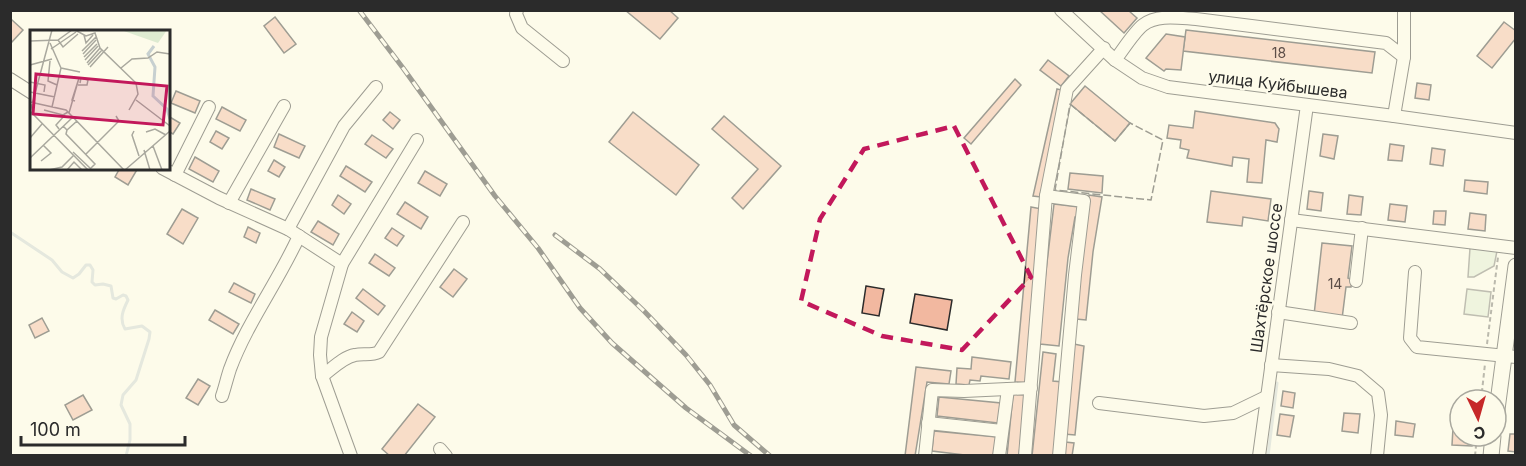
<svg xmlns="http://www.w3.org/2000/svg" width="1526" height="466" viewBox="0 0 1526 466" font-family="Inter,sans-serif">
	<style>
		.green { fill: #deebd1; stroke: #74746e; stroke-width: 1.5 }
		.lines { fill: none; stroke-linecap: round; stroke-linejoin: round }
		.stream { stroke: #c7d0d0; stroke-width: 3 }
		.building { fill: #f2b8a0; stroke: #2b2b2b; stroke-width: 1.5 }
		.minor-casing { stroke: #2b2b2b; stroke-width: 14 }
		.major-casing { stroke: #2b2b2b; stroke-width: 17 }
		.path { stroke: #6a6964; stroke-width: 2; stroke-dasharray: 4.5 3; stroke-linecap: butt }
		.minor { stroke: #fdfbea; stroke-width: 12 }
		.major { stroke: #fdfbea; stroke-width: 15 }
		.rail-casing { stroke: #2b2b2b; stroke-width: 5 }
		.rail { stroke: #fdfbea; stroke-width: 3; stroke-dasharray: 9; stroke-linecap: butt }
		.fence { stroke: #2b2b2b; stroke-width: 1.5; stroke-dasharray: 8 3; stroke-linecap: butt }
		.marked { fill: none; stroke: #c2185b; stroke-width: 4.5; stroke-dasharray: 12 8; stroke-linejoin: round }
		.labels { text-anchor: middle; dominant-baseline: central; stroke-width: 4.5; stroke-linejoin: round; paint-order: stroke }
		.number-label { font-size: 14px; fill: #5d4e48 }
		.street-label { font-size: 16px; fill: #2b2b2b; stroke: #fdfbea }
		.inset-river { fill: none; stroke: #c7d0d0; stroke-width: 3 }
		.inset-road { fill: none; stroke: #a9a89e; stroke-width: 1.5 }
		.view { fill: #c2185b; fill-opacity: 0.15; stroke: #c2185b; stroke-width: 3 }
		.inset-edge { fill: none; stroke: #2b2b2b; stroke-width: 3 }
	</style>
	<rect width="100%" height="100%" fill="#fdfbea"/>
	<g class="green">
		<path d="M1470 248 1497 251 1494 266 1474 277H1468Z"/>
		<path d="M1467 289 1491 292 1488 317 1464 314Z"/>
	</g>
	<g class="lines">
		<g class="stream">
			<path d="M10 232 52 260 62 272 73 278 79 274 86 265H90L93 270 92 282 95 285 103 284 111 286 113 298 116 299 123 295 126 296 128 300C123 310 119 319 125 329L142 326 150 332 149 339 136 380 123 395 121 405 130 424V440L126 456"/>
			<path d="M1268 456 1277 383"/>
		</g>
	</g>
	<g class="building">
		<path d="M625 10H669L678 18 660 39Z"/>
		<path d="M1099 10H1130L1129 11 1137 18 1124 33Z"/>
		<path d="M275 17 296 44 284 53 264 26Z"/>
		<path d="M12 20 23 30 10 44V22Z"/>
		<path d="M1504 22 1516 31V38L1492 68 1477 56Z"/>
		<path d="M1186 30 1375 52 1372 73 1183 51Z"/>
		<path d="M1166 34 1185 37 1181 70 1166 69 1164 71 1146 58Z"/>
		<path d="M1048 60 1069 76 1061 86 1040 70Z"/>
		<path d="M1015 79 1021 85 971 144 964 138Z"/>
		<path d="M1417 83 1431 85 1429 100 1415 98Z"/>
		<path d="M1085 86 1130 123 1115 141 1070 104Z"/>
		<path d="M1057 89 1062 90 1041 197 1033 196Z"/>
		<path d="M176 91 200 101 195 113 171 103Z"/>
		<path d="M222 107 246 120 240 131 216 119Z"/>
		<path d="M1195 111 1275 123 1279 129 1277 142 1266 140 1262 183 1247 182 1249 159 1233 157 1232 166 1187 158 1189 150 1180 148 1181 140 1167 138 1169 125 1193 128Z"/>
		<path d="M390 112 400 120 393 129 383 120Z"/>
		<path d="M633 112 699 165 676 195 609 142Z"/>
		<path d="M168 116 180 123 173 134 168 131Z"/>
		<path d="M724 116 781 166 743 209 732 198 758 169 712 129Z"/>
		<path d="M216 131 229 138 222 149 210 142Z"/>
		<path d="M279 134 305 146 299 158 274 147Z"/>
		<path d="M1323 134 1338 136 1334 159 1320 156Z"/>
		<path d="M372 135 393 149 386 158 365 144Z"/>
		<path d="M1390 144 1404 146 1402 161 1388 160Z"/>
		<path d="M1432 148 1445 150 1443 166 1430 164Z"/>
		<path d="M195 157 219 171 213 182 189 169Z"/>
		<path d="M274 160 285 167 279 177 268 171Z"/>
		<path d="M346 166 372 182 365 192 340 176Z"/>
		<path d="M120 168H138L128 185 115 177Z"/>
		<path d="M425 171 447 184 440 196 418 183Z"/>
		<path d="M1070 173 1103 176 1102 193 1068 189Z"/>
		<path d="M1465 180 1488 182 1487 194 1464 191Z"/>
		<path d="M251 189 275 199 270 210 247 200Z"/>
		<path d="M1211 191 1271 199 1268 221 1243 217 1242 226 1207 222Z"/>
		<path d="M1309 191 1323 193 1321 211 1307 209Z"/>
		<path d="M338 195 351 204 344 214 332 205Z"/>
		<path d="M1089 195 1102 197 1093 252 1086 320 1076 319Z"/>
		<path d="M1349 195 1363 197 1361 215 1347 214Z"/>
		<path d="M405 202 428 217 421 229 397 214Z"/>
		<path d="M1054 204 1079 207 1077 217H1075L1068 258 1059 346 1040 344 1043 296Z"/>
		<path d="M1390 204 1407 206 1405 222 1388 220Z"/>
		<path d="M1031 207 1042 209 1027 383 1015 382Z"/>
		<path d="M182 209 198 218 183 244 167 234Z"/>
		<path d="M1434 211H1446L1445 225 1433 224Z"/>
		<path d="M1470 213 1486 215 1485 231 1468 229Z"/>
		<path d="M318 221 339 234 333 245 311 232Z"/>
		<path d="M248 227 260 233 256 243 244 237Z"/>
		<path d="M392 228 404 236 397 246 385 238Z"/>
		<path d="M1322 243 1352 246 1348 278 1352 280 1351 287H1346L1342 319 1314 315Z"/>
		<path d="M375 254 395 268 389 276 369 263Z"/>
		<path d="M454 269 467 279 453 297 440 287Z"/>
		<path d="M234 283 255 294 251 303 229 292Z"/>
		<path d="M866 286 884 289 879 316 862 313Z"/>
		<path d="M363 289 385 306 378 315 356 298Z"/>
		<path d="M915 294 952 300 947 330 910 323Z"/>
		<path d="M215 310 239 324 233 334 209 320Z"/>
		<path d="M352 312 364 321 357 332 344 324Z"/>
		<path d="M42 318 49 331 35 338 29 325Z"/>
		<path d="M1074 344 1084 346 1075 435 1064 434Z"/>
		<path d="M1043 352 1056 354 1053 381 1063 382 1055 456H1032Z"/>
		<path d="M972 357 1011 362 1009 379 981 376 980 381 970 380 969 385 956 384 957 368 971 369Z"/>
		<path d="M916 367 951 371 949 384 927 382 915 456H905Z"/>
		<path d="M198 379 210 386 198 405 186 398Z"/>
		<path d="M1283 391 1295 393 1293 408 1281 406Z"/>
		<path d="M1013 394 1025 395 1019 456H1007Z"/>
		<path d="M83 395 92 410 73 420 65 405Z"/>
		<path d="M939 397 1001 403 998 423 937 416Z"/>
		<path d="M418 404 435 417 404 456H390L382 449Z"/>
		<path d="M1344 413 1360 414 1358 433 1342 431Z"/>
		<path d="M1280 414 1294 416 1290 437 1277 435Z"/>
		<path d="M1396 421 1415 424 1413 437 1395 435Z"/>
		<path d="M1453 428H1460V436H1473L1472 446 1452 445Z"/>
		<path d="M934 431 997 437 994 456H973L932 451Z"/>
		<path d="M1510 434H1516V452L1508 451Z"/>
		<path d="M1065 442 1074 443 1072 456H1063Z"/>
	</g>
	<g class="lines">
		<g class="minor-casing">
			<g id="minor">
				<path d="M517 10 516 14 522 28 563 61"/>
				<path d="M1061 10 1115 60 1142 78 1168 87 1394 116 1516 133"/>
				<path d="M1115 60C1123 50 1134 32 1143 25 1157 14 1179 18 1196 19L1386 43 1404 57"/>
				<path d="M10 79 32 93"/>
				<path d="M1394 116 1404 57V10"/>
				<path d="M162 168 219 198 288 229 342 264"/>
				<path d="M175 175 209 107"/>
				<path d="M1046 196 1084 201 1075 275 1059 456"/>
				<path d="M229 203 284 106"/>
				<path d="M1291 220 1516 248"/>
				<path d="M288 229 344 126 376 87"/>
				<path d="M1415 272 1410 338 1417 347 1516 357"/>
				<path d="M1356 281 1362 228"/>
				<path d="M1278 312 1351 323"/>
				<path d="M1271 365 1329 369 1358 376 1378 393 1381 415 1377 456"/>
				<path d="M322 376C332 369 343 357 355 355 363 353 371 356 379 352L463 222"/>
				<path d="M222 396C225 387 227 378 230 369 247 323 278 282 299 236"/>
				<path d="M1099 403 1204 416 1233 413 1266 397"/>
				<path d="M928 423 1002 431"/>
				<path d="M440 449 446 456"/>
				<path d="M351 456 322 376 320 355 321 337 342 264 417 140"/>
				<path d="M925 456 932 390 964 391 1031 388"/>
				<path d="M999 456 1008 389"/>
				<path d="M1025 456 1046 196 1067 89 1104 48"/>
				<path d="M1259 456 1307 105"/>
			</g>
		</g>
		<g class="major-casing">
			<g id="major">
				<path d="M1496 417 1516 266"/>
				<path d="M1491 456 1493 436"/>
			</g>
		</g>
		<g class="path">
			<path d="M1487 344 1498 257"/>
			<path d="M1481 400 1485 364"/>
			<path d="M1475 456 1477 436"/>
		</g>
		<use href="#minor" class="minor"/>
		<use href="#major" class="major"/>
		<g class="rail-casing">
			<g id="rail">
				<path d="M359 10 403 68 495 196 538 248 580 308 612 343 686 408 751 456"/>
				<path d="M555 235 600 269 644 311 686 355 710 385 734 425 770 456"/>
			</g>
		</g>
		<use href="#rail" class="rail"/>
		<path class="fence" d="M1070 104 1115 141 1130 123 1163 140 1151 200 1055 190Z"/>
	</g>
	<path d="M0 0H1526V466H0ZM954 126 1031 277 962 350 882 336 801 301 820 219 864 149Z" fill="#fdfbea" fill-opacity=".55" fill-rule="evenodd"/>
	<path class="marked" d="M954 126 1031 277 962 350 882 336 801 301 820 219 864 149Z"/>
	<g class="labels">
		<g class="number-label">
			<text x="1279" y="52">18</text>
			<text x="1335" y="283">14</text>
		</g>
		<g class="street-label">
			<text transform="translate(1278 84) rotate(7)">улица Куйбышева</text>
			<text transform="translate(1266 278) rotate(-82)">Шахтёрское шоссе</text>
		</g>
	</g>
	<g transform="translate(30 30)">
		<rect width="140" height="140" fill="#fdfbea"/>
		<path d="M91 0H137L128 13Z" fill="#deebd1"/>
		<path class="inset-river" d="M124 16 118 24 125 37 123 66 137 79 140 89"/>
		<path class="inset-road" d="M45 0 56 6 65 3 70 18 106 53 108 64 99 80M54 5 56 13 63 5M28 10 33 17 48 4M0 11 28 10 42 0M20 13 31 38 22 77M21 19 46 2M52 21 66 7M53 24 66 10M54 27 67 14M55 30 68 16M20 31 18 51 27 55M57 33 70 18M0 35 22 29M58 35 72 20M60 37 78 17M31 38 50 42M91 38 102 29 118 28 127 22 140 24M0 52 15 55 14 62M48 55H57L58 50 51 48 50 53M0 62 25 67M106 70 140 96M45 71 42 70 49 48M0 72 36 80 94 140M14 80 33 85 38 82M0 81 58 140M0 82 22 0M39 83 49 48M33 96 37 100 47 91M29 99 26 95 35 85M37 100 36 104 65 134 60 139M104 101 102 105 109 126M116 102 125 99 136 105M0 108 12 94M123 116 132 140M114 120 120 140M43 122 60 138M56 124 89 91 86 86M0 128 43 87M11 131 21 123 13 115M19 140 32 137 44 125M37 140 44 132 52 140M95 140 140 101"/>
		<path class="view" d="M6 44 137 56 133 95 3 84Z"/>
		<rect width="140" height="140" class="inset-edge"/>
	</g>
	<rect width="1526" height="466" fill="none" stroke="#2b2b2b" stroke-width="24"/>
	<g transform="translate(1478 418) rotate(175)"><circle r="28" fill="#fdfbea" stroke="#a9a89e" stroke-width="1.5"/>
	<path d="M0-4.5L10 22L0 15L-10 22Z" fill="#c62828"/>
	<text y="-9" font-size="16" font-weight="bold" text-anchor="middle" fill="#2b2b2b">С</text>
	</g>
	<path d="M21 436v9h164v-9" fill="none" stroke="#2b2b2b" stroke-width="3"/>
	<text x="30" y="436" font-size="18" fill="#2b2b2b" stroke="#fdfbea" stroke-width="4.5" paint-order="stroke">100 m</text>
</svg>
